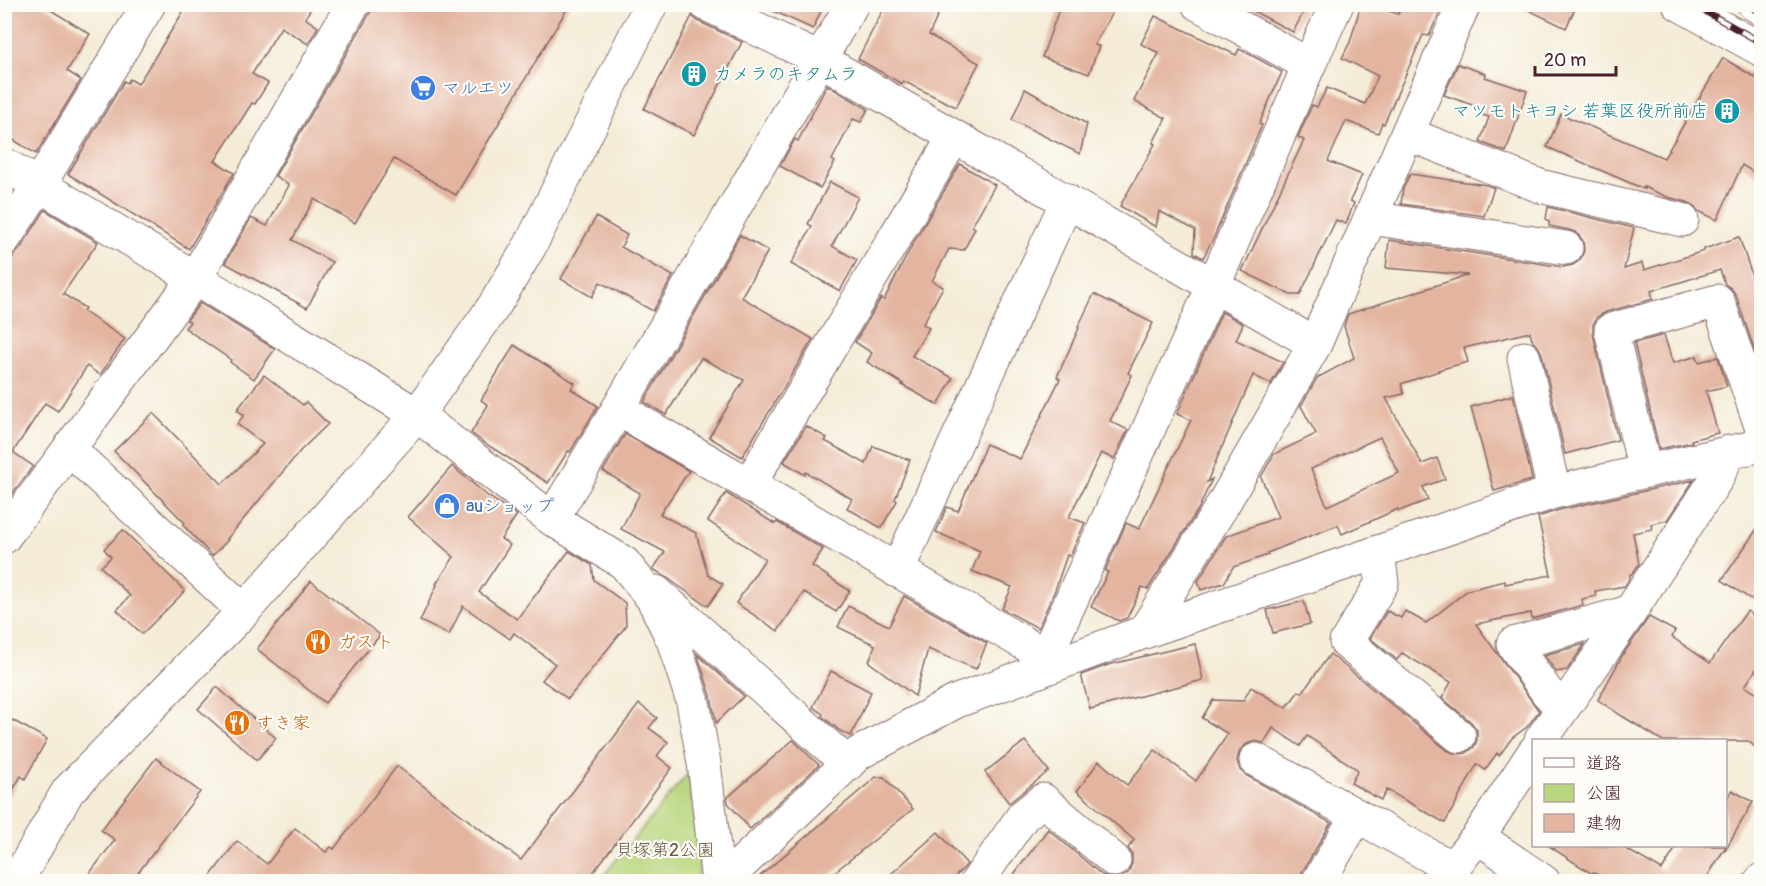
<svg xmlns="http://www.w3.org/2000/svg" width="1766" height="886" viewBox="0 0 1766 886" font-family="Pangolin,'Klee One',sans-serif">
	<style>
		.green { fill: #b8d67d; stroke: #817a54; stroke-width: 1.5 }
		.building { fill: #e3b49f; fill-rule: evenodd }
		.lines { fill: none; stroke-linecap: round; stroke-linejoin: round }
		.minor-casing { stroke: #866767; stroke-width: 35 }
		.minor { stroke: #fff; stroke-width: 33 }
		.rail-casing { stroke: #4a1f2b; stroke-width: 7 }
		.rail { stroke: #fdfcf7; stroke-width: 4.5; stroke-dasharray: 14; stroke-linecap: butt }
		.labels { text-anchor: middle; dominant-baseline: central; stroke-width: 4.5; stroke-linejoin: round; paint-order: stroke }
		.culture-label { font-size: 18px; fill: #0d838f; stroke: #fdfcf7; text-anchor: start }
		.shop-label { font-size: 18px; fill: #366cbe; stroke: #fdfcf7; text-anchor: start }
		.food-label { font-size: 18px; fill: #c56008; stroke: #fdfcf7; text-anchor: start }
		.park-label { font-size: 18px; fill: #6b5644; stroke: #fdfcf7 }
	</style>
	<rect width="100%" height="100%" fill="#fdfcf7"/>
	<filter id="ink" filterUnits="userSpaceOnUse"><feTurbulence type="fractalNoise" baseFrequency=".0167" numOctaves="2"/><feDisplacementMap in="SourceGraphic" scale="12" xChannelSelector="R" yChannelSelector="G"/><feConvolveMatrix kernelMatrix="1 2 1 2 8 2 1 2 1" color-interpolation-filters="sRGB"/></filter>
	<filter id="wash" filterUnits="userSpaceOnUse"><feTurbulence type="fractalNoise" baseFrequency=".008" numOctaves="4" result="noise"/><feDisplacementMap in="SourceGraphic" scale="24" xChannelSelector="R" yChannelSelector="G"/><feGaussianBlur stdDeviation="1.35" result="paint"/><feColorMatrix in="noise" values="0 0 0 0 0 0 0 0 0 0 0 0 0 0 0 0 0 1.4 0 .05"/><feComposite in="paint" operator="in"/></filter>
	<g filter="url(#wash)">
		<rect width="100%" height="100%" fill="#f4ecd7"/>
		<path class="green" d="M688 773 701 864 696 880 694 882H598Z"/>
		<g id="blocks">
			<g class="building">
				<path d="M4 4H41L90 34 67 71 81 80 36 154 4 134Z"/>
				<path d="M188 4H314L305 18 318 27 308 44 281 27 252 74 268 83 255 104 252 103 215 161 234 173 189 249 68 174 124 81 127 83 130 79 138 84Z"/>
				<path d="M375 4H570L456 195 394 159 355 223 314 199 292 240 332 262 307 308 225 263 251 218 267 226 289 185 275 176Z"/>
				<path d="M750 4H824L813 29 760 5 759 9Z"/>
				<path d="M886 4H943L929 35 979 63 956 107 903 81 902 84 858 59Z"/>
				<path d="M1061 4H1117L1094 45 1099 46 1089 74 1042 57Z"/>
				<path d="M1240 4H1308L1293 32Z"/>
				<path d="M1361 4H1367L1398 14 1403 4H1443L1429 36 1423 35 1384 124 1382 123 1378 133 1346 121 1328 161 1362 175 1350 201 1354 203 1346 224 1336 220 1300 295H1291L1242 271 1304 140 1298 137 1312 105 1317 107 1327 88 1365 104 1378 76 1342 58 1350 42Z"/>
				<path d="M1516 4H1577L1566 28Z"/>
				<path d="M692 16 698 21 742 42 694 135 644 109Z"/>
				<path d="M1155 16 1236 55 1239 49 1251 55 1282 72 1259 124 1262 125 1214 237 1203 258 1194 253 1195 230 1159 211 1156 227 1120 206 1155 144 1153 143 1166 118 1134 101 1159 53 1141 44Z"/>
				<path d="M1723 58 1761 81V177L1742 165 1717 220 1698 211 1694 206 1687 202 1667 197 1644 187V189L1547 147 1561 114 1664 158Z"/>
				<path d="M1458 64 1486 74 1485 77 1527 91 1506 152 1480 142 1489 117 1479 114 1481 108 1444 95Z"/>
				<path d="M827 85 868 109 861 122 853 119 832 160 835 162 820 188 780 166 795 139 798 141Z"/>
				<path d="M1025 89 1087 124 1080 154 1012 120Z"/>
				<path d="M960 164 995 185 972 226 975 228 964 250 949 249 932 281 943 287 923 324 929 328 912 356 953 378 938 405 902 385 903 384 867 362 872 353 855 342 881 298 884 300 911 247Z"/>
				<path d="M1410 174 1487 185 1494 188 1484 216 1401 204 1403 189Z"/>
				<path d="M830 182 858 197 832 246 857 260 840 291 791 264 812 226 808 224Z"/>
				<path d="M1548 207 1634 228 1624 269 1642 263 1644 270 1704 251V249L1739 237 1754 281 1756 280 1761 293V370L1736 295 1731 288 1725 284 1720 270 1651 291 1653 299 1606 312 1597 317 1593 325V334L1618 440 1565 454 1542 354 1538 346 1533 342 1530 332 1464 348 1468 362 1438 370 1439 371 1401 384 1404 394 1386 398 1422 464 1437 458 1445 479 1423 487 1428 500 1399 511 1398 509 1342 534 1338 525 1267 553 1268 555 1233 567 1224 583 1201 590 1198 581 1226 536 1278 517 1261 477 1274 454 1316 434 1301 406 1317 378 1354 358 1344 326 1348 314 1468 275 1386 268 1389 240 1563 267 1573 265 1580 260 1584 251 1583 241 1577 233 1569 230 1549 226V222L1546 219ZM1380 437 1399 473 1327 506 1311 469Z"/>
				<path d="M45 210 98 242 63 294 85 308 83 311 125 339 100 375 87 366 58 411 45 403 13 452 33 466 4 505V268L14 255 20 249Z"/>
				<path d="M596 217 627 235 621 247 673 276 653 311 600 282 592 297 561 279Z"/>
				<path d="M740 235 768 251 741 297 813 339 742 457 709 437 744 380 701 358 666 415 644 402Z"/>
				<path d="M1094 294 1153 323 1128 373 1132 375 1110 421 1128 430 1114 459 1101 453 1069 517 1085 523 1070 556 1067 555 1055 590 1038 628 1002 609 1012 587 972 571 980 551 936 532 947 507 958 511 986 444 1020 459 1060 379 1057 377 1079 328 1078 327Z"/>
				<path d="M200 303 275 349 254 379 230 362 231 360 185 328 190 322 187 320Z"/>
				<path d="M1222 312 1243 324 1236 340 1283 362 1271 384 1253 375 1207 482 1212 479 1199 508 1148 589 1142 587 1127 618 1119 621 1091 607 1108 572 1105 571 1126 523 1139 529 1191 420 1177 414Z"/>
				<path d="M1664 335 1673 363 1697 356 1699 362 1718 357 1727 386 1706 391 1718 433 1691 440 1692 442 1659 449 1634 343Z"/>
				<path d="M514 345 575 383 571 389 598 406 570 452 568 451 548 483 486 444 471 433 488 405 481 400Z"/>
				<path d="M264 375 303 405 306 402 328 424 301 450 227 539 228 540 212 556 183 525 185 523 114 451 153 413 222 484 263 444 237 424 244 415 237 410Z"/>
				<path d="M1513 395 1532 480 1494 491 1471 407Z"/>
				<path d="M806 426 827 438 825 441 866 464 873 446 910 460 895 499 897 501 881 528 847 508 852 499 806 472 805 475 784 462Z"/>
				<path d="M625 434 689 471 660 514 696 533 708 575 723 584 708 606 677 585 668 578 653 569 665 552 621 529 640 493 603 471Z"/>
				<path d="M452 466 489 497 517 515 501 539 510 545 479 592 517 619 569 551 592 565 594 580 625 603 626 626 568 699 542 680 555 664 514 633 510 639 463 606 449 635 420 621 437 585 436 584 454 557 408 517Z"/>
				<path d="M1694 480 1667 520 1651 524 1652 529 1633 533 1639 564 1632 574H1630V577L1625 586 1595 591 1596 596 1582 599 1583 605 1532 619 1531 613 1476 624 1539 711 1527 727 1512 738 1499 756 1497 753 1485 770 1477 764 1445 823 1387 790 1381 800 1351 783 1358 770 1307 736 1300 746 1273 728 1264 743 1255 741 1247 744 1240 750 1237 761 1240 770 1247 776 1331 823 1302 872 1299 882H1008L1048 829 1102 875 1110 878H1120L1128 873 1132 863V854L1128 848 1134 840 1077 791 1099 761 1127 785 1155 750 1196 781 1228 734 1202 718 1213 700 1243 701 1251 687 1286 708 1299 691 1302 693 1330 654 1447 750 1456 754 1466 753 1474 747 1477 740V730L1471 722 1442 698 1451 682 1402 653 1397 660 1370 638 1387 611 1401 618 1405 611 1426 623 1468 590 1505 581V584L1551 575 1538 517 1559 510Z"/>
				<path d="M726 493 775 524 777 522 823 549 812 566 850 591 836 612 804 592 778 631 736 603 765 559 708 521Z"/>
				<path d="M1761 523V586L1752 600 1722 580Z"/>
				<path d="M123 530 185 591 142 634 117 610 130 596 101 567 111 557 104 549Z"/>
				<path d="M311 581 380 635 325 703 257 649Z"/>
				<path d="M904 596 987 643 976 669 928 649 915 696 869 662 875 645 838 627 848 606 889 626Z"/>
				<path d="M1304 601 1310 624 1273 633 1267 610Z"/>
				<path d="M1747 611 1761 621V662L1745 686 1761 697V752L1748 741H1663L1622 716 1598 700 1622 656 1649 617 1675 631 1672 637 1710 663Z"/>
				<path d="M1195 644 1203 680 1090 709 1081 675 1108 665Z"/>
				<path d="M1585 644 1567 670 1556 672 1544 655Z"/>
				<path d="M697 654 744 696 716 723 711 696Z"/>
				<path d="M831 671 871 692 851 736 840 731 822 716 823 714 813 707Z"/>
				<path d="M217 687 276 738 257 760 198 709Z"/>
				<path d="M639 704 657 718 649 728 668 742 657 756 672 768 586 882H206L237 841 267 864 295 828 326 852 331 847 334 849 397 766 521 860Z"/>
				<path d="M12 720 47 739 25 779 21 776 4 805V734Z"/>
				<path d="M793 740 819 765 750 829 728 803 727 798Z"/>
				<path d="M1025 741 1049 771 1009 803 985 772Z"/>
				<path d="M156 758 200 792 131 882H83L115 840 101 830Z"/>
				<path d="M876 777H884L913 809 822 882H753Z"/>
				<path d="M1732 790 1753 802 1725 850V848L1704 882H1609L1593 872 1592 874 1549 846H1621L1662 870 1677 846H1725V801Z"/>
				<path d="M938 832 967 864 963 869 949 882H882Z"/>
			</g>
		</g>
	</g>
	<g filter="url(#ink)">
		<use href="#blocks" fill-opacity="0" stroke="#866767" stroke-width="1.5"/>
		<g class="lines">
			<g class="minor-casing">
				<g id="minor">
					<path d="M706 4 821 60 1315 344"/>
					<path d="M1198 4 1309 65"/>
					<path d="M1679 4 1762 50"/>
					<path d="M1754 4 1762 9"/>
					<path d="M1408 134 1540 186 1682 220"/>
					<path d="M4 164 195 278 417 415 552 519 624 563 653 599 673 640 693 702 704 763 718 882"/>
					<path d="M1371 218 1566 248"/>
					<path d="M4 239 39 185 149 4"/>
					<path d="M1524 358 1554 492"/>
					<path d="M618 409 1046 656"/>
					<path d="M69 449 244 611"/>
					<path d="M1645 470 1611 330 1718 301 1762 429"/>
					<path d="M749 485 954 137"/>
					<path d="M552 519 618 409 852 4"/>
					<path d="M4 537 195 278 353 4"/>
					<path d="M1378 552 1382 583 1346 642 1459 736"/>
					<path d="M897 571 1067 201"/>
					<path d="M656 592 848 764"/>
					<path d="M1144 632 1222 506 1315 344 1464 4"/>
					<path d="M1039 671 1213 287 1309 65 1337 4"/>
					<path d="M1562 708 1547 692 1513 644 1630 612"/>
					<path d="M1541 740 1630 612 1717 478 1729 452"/>
					<path d="M1256 760 1452 868"/>
					<path d="M1478 837 1544 882"/>
					<path d="M16 882 68 791 244 611 417 415 494 306 530 246 651 4"/>
					<path d="M722 882 859 753 957 701 1144 632 1554 492 1762 445"/>
					<path d="M977 882 1023 816 1043 800 1114 860"/>
					<path d="M1318 882 1357 816"/>
					<path d="M1444 882 1452 868 1478 837 1534 752"/>
					<path d="M1760 882 1762 880"/>
				</g>
			</g>
			<use href="#minor" class="minor"/>
			<g class="rail-casing">
				<g id="rail">
					<path d="M1692 4 1762 43"/>
					<path d="M1747 4 1762 13"/>
				</g>
			</g>
			<use href="#rail" class="rail"/>
		</g>
	</g>
	<defs>
		<g id="building-disc" transform="scale(1.35)"><circle r="9.5" fill="#0f9aa8" stroke="#fdfcf7"/><path d="M-4-6H4V6H1V3H-1V6H-4ZM-2.5-4.3h1.7v1.8h-1.7ZM.8-4.3h1.7v1.8H.8ZM-2.5-1h1.7V.8h-1.7ZM.8-1h1.7V.8H.8Z" fill="#fff"/></g>
		<g id="supermarket-disc" transform="scale(1.35)"><circle r="9.5" fill="#3f7fe0" stroke="#fdfcf7"/><path d="M-6-5.5h2.5l.6 2H6L4.5 2H-2.5L-4.4-4H-6ZM-1.5 3.2a1.3 1.3 0 1 0 .1 0ZM3 3.2a1.3 1.3 0 1 0 .1 0Z" fill="#fff"/></g>
		<g id="shop-disc" transform="scale(1.35)"><circle r="9.5" fill="#3f7fe0" stroke="#fdfcf7"/><path d="M-5-2.5h2.3a2.7 3.5 0 0 1 5.4 0H5L5.5 6h-11ZM-1.5-2.5h3a1.5 2.3 0 0 0-3 0Z" fill="#fff"/></g>
		<g id="restaurant-disc" transform="scale(1.35)"><circle r="9.5" fill="#e8710a" stroke="#fdfcf7"/><path d="M-5-6h1v4h1v-4h1v4h1v-4h1v5L-1.5 .5V6h-2V.5L-5-1ZM5-6V6H3V1.5H1.5Q1.5-4 5-6Z" fill="#fff"/></g>
	</defs>
	<g fill-rule="evenodd">
		<use href="#building-disc" x="694" y="74"/>
		<use href="#supermarket-disc" x="423" y="88"/>
		<use href="#building-disc" x="1727" y="111"/>
		<use href="#shop-disc" x="447" y="506"/>
		<use href="#restaurant-disc" x="318" y="642"/>
		<use href="#restaurant-disc" x="237" y="723"/>
	</g>
	<g class="labels">
		<g class="culture-label">
			<text x="714" y="74">カメラのキタムラ</text>
			<text x="1708" y="111" text-anchor="end">マツモトキヨシ 若葉区役所前店</text>
		</g>
		<g class="shop-label">
			<text x="442" y="88">マルエツ</text>
			<text x="466" y="506">auショップ</text>
		</g>
		<g class="food-label">
			<text x="338" y="642">ガスト</text>
			<text x="256" y="723">すき家</text>
		</g>
		<g class="park-label">
			<text x="665" y="850">貝塚第2公園</text>
		</g>
	</g>
	<rect width="1766" height="886" fill="none" stroke="#fdfcf7" stroke-width="24"/>
	<rect x="1532" y="739" width="195" height="108" fill="#fdfcf7" stroke="#b5a4a5" stroke-width="1.5"/>
	<rect x="1544" y="758" width="30" height="9" fill="#ffffff" stroke="#b5a4a5" stroke-width="1.5"/>
	<text x="1586" y="769" font-size="18" fill="#4a1f2b">道路</text>
	<rect x="1544" y="784" width="30" height="18" fill="#b8d67d" stroke="#b5a4a5" stroke-width="1.5"/>
	<text x="1586" y="799" font-size="18" fill="#4a1f2b">公園</text>
	<rect x="1544" y="814" width="30" height="18" fill="#e3b49f" stroke="#b5a4a5" stroke-width="1.5"/>
	<text x="1586" y="829" font-size="18" fill="#4a1f2b">建物</text>
	<path d="M1535 66v9h81v-9" fill="none" stroke="#4a1f2b" stroke-width="3"/>
	<text x="1544" y="66" font-size="18" fill="#4a1f2b" stroke="#fdfcf7" stroke-width="4.5" paint-order="stroke">20 m</text>
</svg>
